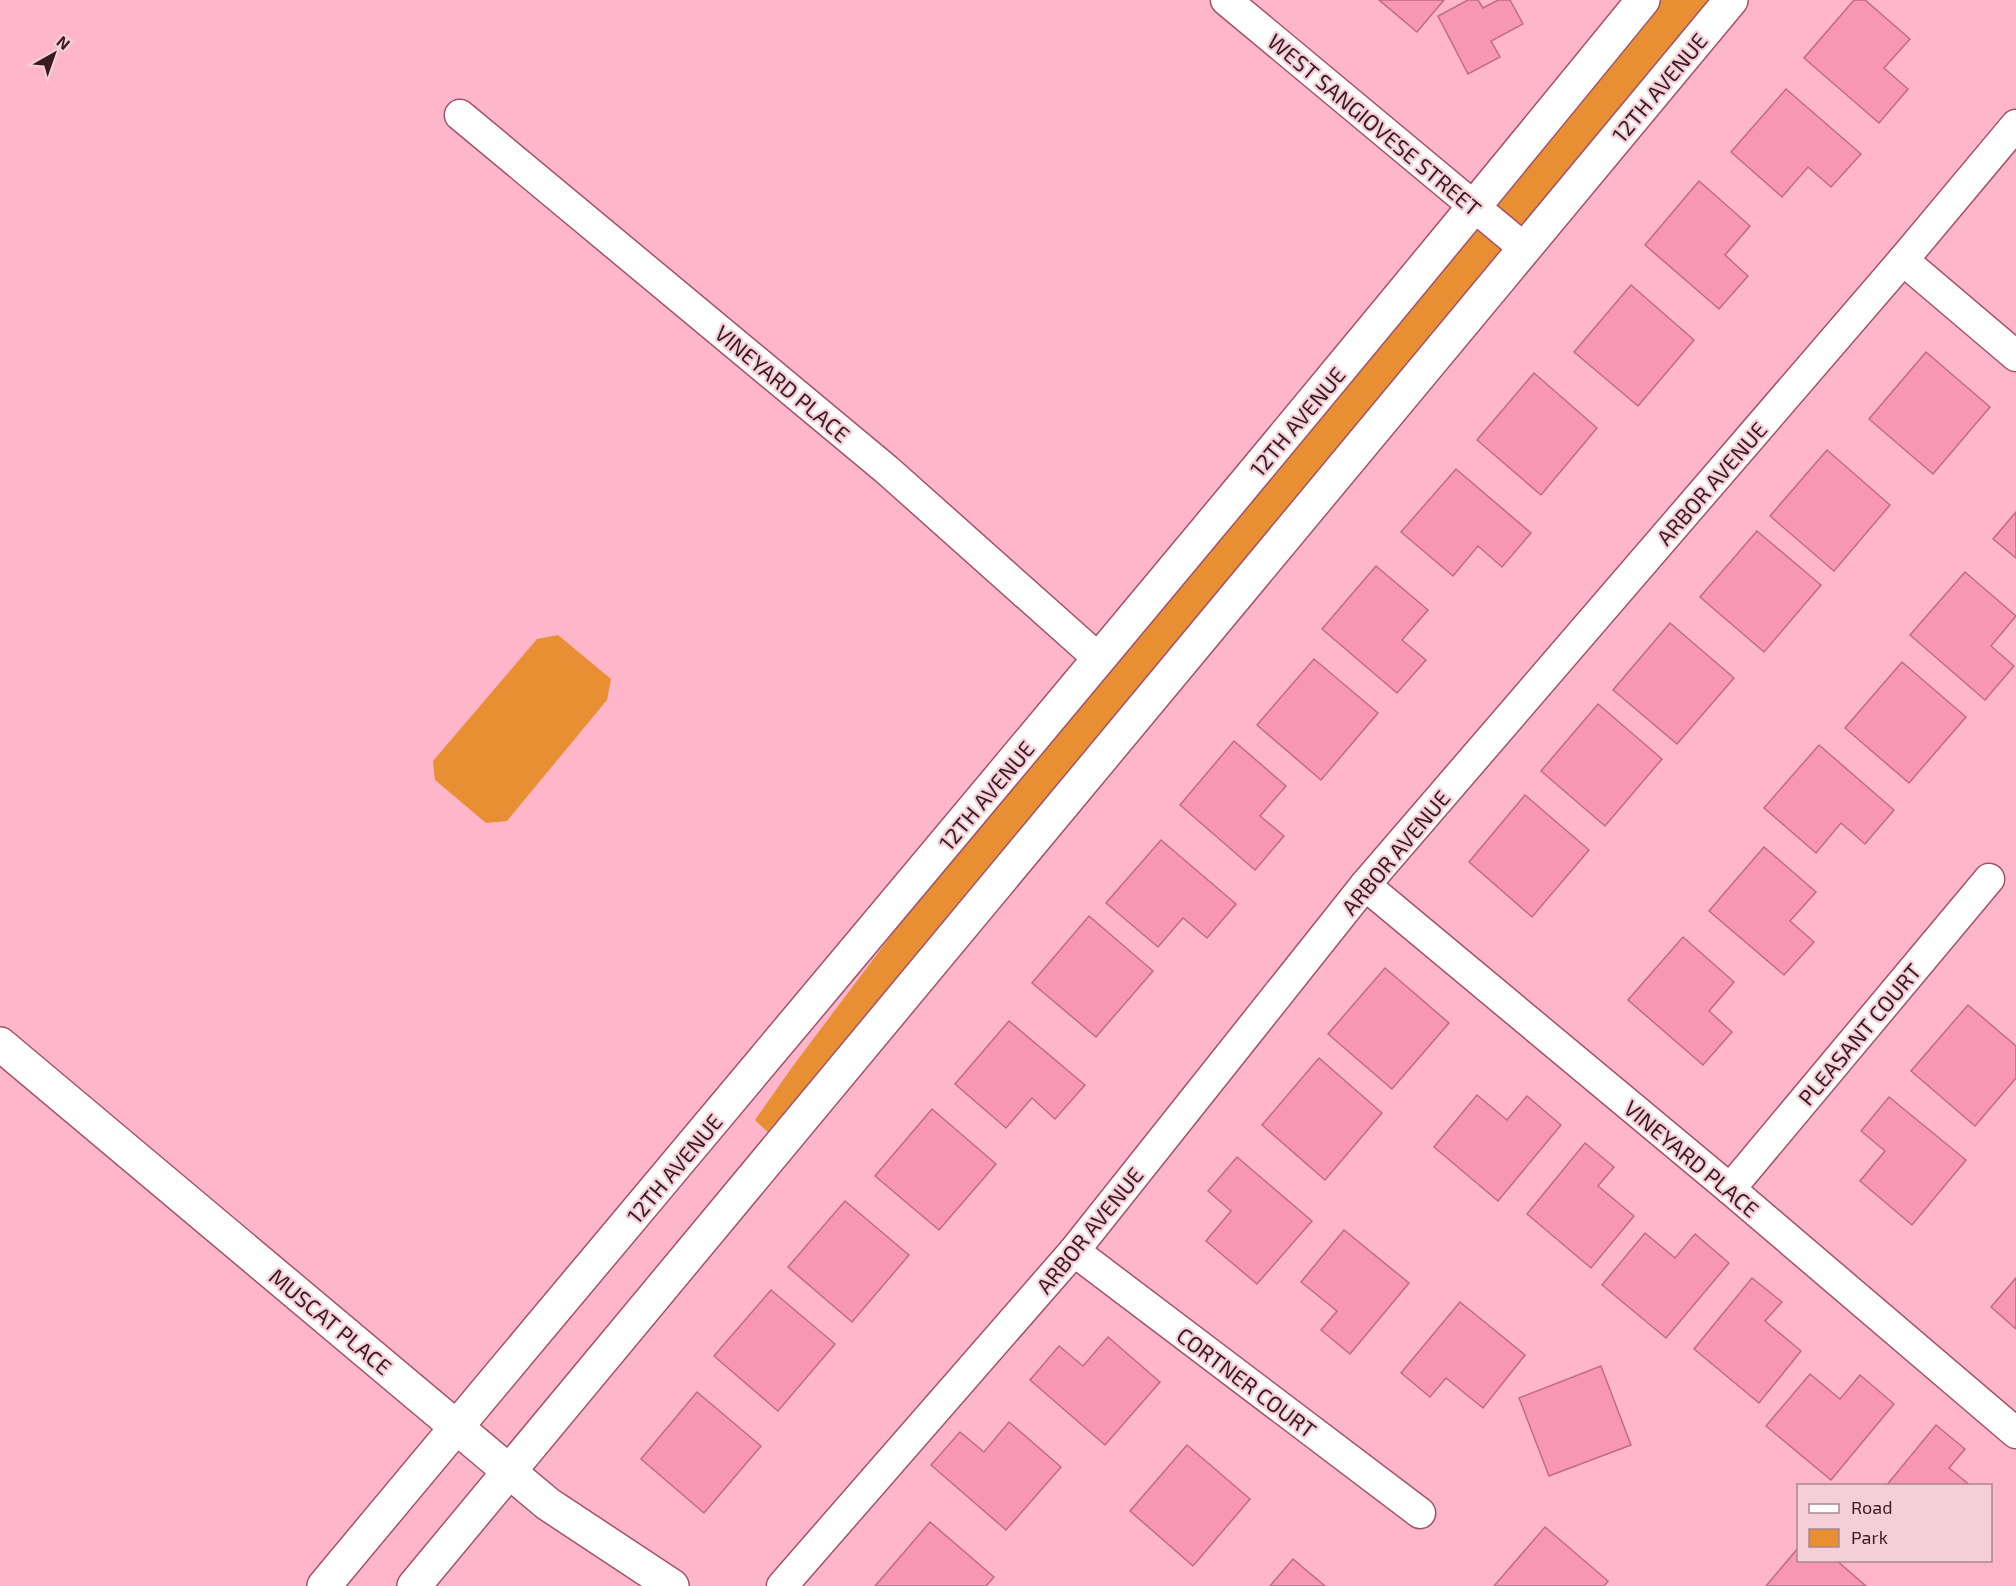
<svg xmlns="http://www.w3.org/2000/svg" width="2016" height="1586" viewBox="0 0 2016 1586" font-family="'Exo 2',sans-serif">
	<style>
		.green { fill: #e88e33 }
		.building { fill: #f797b3; stroke: #c06c85; stroke-width: 1.5 }
		.lines { fill: none; stroke-linecap: round; stroke-linejoin: round }
		.minor-casing { stroke: #a2526b; stroke-width: 33 }
		.tertiary-casing { stroke: #a2526b; stroke-width: 36 }
		.minor { stroke: #fff; stroke-width: 30 }
		.tertiary { stroke: #fff; stroke-width: 33 }
		.labels { text-anchor: middle; dominant-baseline: central; stroke-width: 4.5; stroke-linejoin: round; paint-order: stroke }
		.street-label { font-size: 22px; fill: #3c1a24; stroke: #f5cfd8 }
	</style>
	<rect width="100%" height="100%" fill="#ffb6ca"/>
	<g class="green">
		<path d="M1643 0H1731L771 1135 755 1120 793 1066 1099 659Z"/>
		<path d="M558 635 611 679 607 700 507 821 486 823 435 780 433 761 537 639Z"/>
	</g>
	<g class="building">
		<path d="M1379 0H1444L1417 32Z"/>
		<path d="M1468 0H1478L1483 8 1498 0H1510L1523 24 1491 41 1500 57 1468 74 1438 16Z"/>
		<path d="M1854 0H1865L1910 39 1884 68 1908 89 1879 123 1804 58Z"/>
		<path d="M1786 89 1861 154 1831 187 1808 167 1782 197 1731 152Z"/>
		<path d="M1699 181 1750 226 1725 255 1748 276 1719 309 1645 245Z"/>
		<path d="M1631 285 1694 340 1638 406 1574 352Z"/>
		<path d="M1926 352 1990 407 1933 474 1869 419Z"/>
		<path d="M1534 373 1597 428 1541 495 1477 440Z"/>
		<path d="M1827 450 1890 505 1834 571 1770 516Z"/>
		<path d="M1456 469 1531 533 1502 567 1478 546 1453 576 1401 532Z"/>
		<path d="M2016 512V558L1993 539Z"/>
		<path d="M1757 531 1821 585 1764 652 1700 597Z"/>
		<path d="M1376 566 1428 610 1402 640 1426 660 1397 693 1322 629Z"/>
		<path d="M1965 572 2016 616 1991 646 2014 666 1985 700 1910 635Z"/>
		<path d="M1670 623 1734 678 1677 744 1613 690Z"/>
		<path d="M1314 659 1378 713 1321 780 1257 725Z"/>
		<path d="M1902 662 1966 717 1909 783 1845 728Z"/>
		<path d="M1598 704 1662 759 1605 826 1541 771Z"/>
		<path d="M1234 741 1286 786 1260 816 1284 836 1255 870 1180 805Z"/>
		<path d="M1819 745 1894 810 1865 844 1841 823 1816 853 1764 808Z"/>
		<path d="M1525 795 1589 850 1532 917 1469 862Z"/>
		<path d="M1161 840 1236 904 1207 938 1183 918 1158 947 1106 903Z"/>
		<path d="M1764 847 1816 892 1790 921 1814 942 1784 975 1709 911Z"/>
		<path d="M1089 916 1153 971 1096 1037 1032 983Z"/>
		<path d="M1683 937 1734 982 1709 1011 1732 1032 1703 1065 1628 1000Z"/>
		<path d="M1385 968 1449 1023 1392 1089 1328 1034Z"/>
		<path d="M1968 1005 2016 1046V1078L1975 1126 1911 1071Z"/>
		<path d="M1009 1021 1085 1085 1055 1119 1032 1098 1006 1128 955 1084Z"/>
		<path d="M1319 1058 1382 1113 1325 1180 1262 1125Z"/>
		<path d="M1477 1095 1507 1120 1527 1096 1561 1125 1498 1201 1434 1147Z"/>
		<path d="M1889 1097 1966 1160 1912 1225 1860 1181 1885 1151 1861 1131Z"/>
		<path d="M932 1109 996 1164 939 1230 875 1176Z"/>
		<path d="M1585 1143 1614 1167 1598 1186 1634 1216 1591 1268 1527 1214Z"/>
		<path d="M1237 1157 1312 1221 1257 1284 1206 1241 1231 1211 1208 1191Z"/>
		<path d="M845 1201 909 1255 852 1322 788 1267Z"/>
		<path d="M1344 1230 1409 1283 1350 1354 1321 1330 1337 1311 1301 1282Z"/>
		<path d="M1645 1233 1675 1258 1695 1234 1729 1263 1666 1338 1602 1285Z"/>
		<path d="M1752 1278 1782 1302 1765 1321 1801 1351 1759 1403 1694 1349Z"/>
		<path d="M2016 1278V1329L1991 1307Z"/>
		<path d="M771 1290 835 1344 778 1411 714 1356Z"/>
		<path d="M1460 1302 1525 1355 1483 1408 1446 1378 1430 1397 1401 1373Z"/>
		<path d="M1108 1337 1160 1382 1105 1445 1030 1380 1059 1346 1083 1366Z"/>
		<path d="M1601 1366 1631 1445 1549 1476 1519 1398Z"/>
		<path d="M1810 1374 1840 1399 1860 1375 1894 1404 1831 1480 1766 1426Z"/>
		<path d="M697 1392 761 1446 704 1513 641 1459Z"/>
		<path d="M1009 1422 1061 1467 1006 1530 931 1465 960 1432 984 1452Z"/>
		<path d="M1936 1425 1965 1449 1949 1468 1971 1486H1886Z"/>
		<path d="M1187 1445 1250 1499 1193 1566 1130 1511Z"/>
		<path d="M930 1522 994 1577 986 1586H875Z"/>
		<path d="M1545 1527 1608 1581 1604 1586H1494Z"/>
		<path d="M1798 1548V1560H1836L1866 1586H1766Z"/>
		<path d="M1293 1559 1325 1586H1270Z"/>
	</g>
	<g class="lines">
		<g class="minor-casing">
			<g id="minor">
				<path d="M1226 0 1524 248"/>
				<path d="M460 115 887 470 1099 659"/>
				<path d="M1903 260 2016 356"/>
				<path d="M1365 885 1730 1189 2016 1433"/>
				<path d="M1730 1189 1989 879"/>
				<path d="M1074 1251 1420 1513"/>
				<path d="M782 1586 1074 1251 1365 885 1903 260 2016 125"/>
			</g>
		</g>
		<g class="tertiary-casing">
			<g id="tertiary">
				<path d="M0 1044 548 1504 672 1586"/>
				<path d="M324 1586C764 1057 1209 533 1643 0"/>
				<path d="M414 1586 1731 0"/>
			</g>
		</g>
		<use href="#minor" class="minor"/>
		<use href="#tertiary" class="tertiary"/>
	</g>
	<g class="labels">
		<g class="street-label">
			<text transform="translate(1659 87) rotate(-50)">12TH AVENUE</text>
			<text transform="translate(1375 124) rotate(40)">WEST SANGIOVESE STREET</text>
			<text transform="translate(783 383) rotate(40)">VINEYARD PLACE</text>
			<text transform="translate(1297 421) rotate(-50)">12TH AVENUE</text>
			<text transform="translate(1711 483) rotate(-49)">ARBOR AVENUE</text>
			<text transform="translate(986 795) rotate(-50)">12TH AVENUE</text>
			<text transform="translate(1395 852) rotate(-50)">ARBOR AVENUE</text>
			<text transform="translate(1859 1034) rotate(-50)">PLEASANT COURT</text>
			<text transform="translate(1692 1158) rotate(40)">VINEYARD PLACE</text>
			<text transform="translate(674 1168) rotate(-50)">12TH AVENUE</text>
			<text transform="translate(1089 1230) rotate(-51)">ARBOR AVENUE</text>
			<text transform="translate(331 1321) rotate(40)">MUSCAT PLACE</text>
			<text transform="translate(1247 1382) rotate(37)">CORTNER COURT</text>
		</g>
	</g>
	<rect x="1797" y="1484" width="195" height="78" fill="#f5cfd8" stroke="#ab8790" stroke-width="1.5"/>
	<rect x="1809" y="1504" width="30" height="9" fill="#ffffff" stroke="#ab8790" stroke-width="1.5"/>
	<text x="1851" y="1514" font-size="18" fill="#3c1a24">Road</text>
	<rect x="1809" y="1529" width="30" height="18" fill="#e88e33" stroke="#ab8790" stroke-width="1.5"/>
	<text x="1851" y="1544" font-size="18" fill="#3c1a24">Park</text>
	<g transform="translate(54 54) rotate(40)" stroke="#f5cfd8" stroke-width="4.5" paint-order="stroke">
	<path d="M0-4.5L10 22L0 15L-10 22Z" fill="#3c1a24"/>
	<text y="-9" font-size="16" font-weight="bold" text-anchor="middle" fill="#3c1a24">N</text>
	</g>
</svg>
